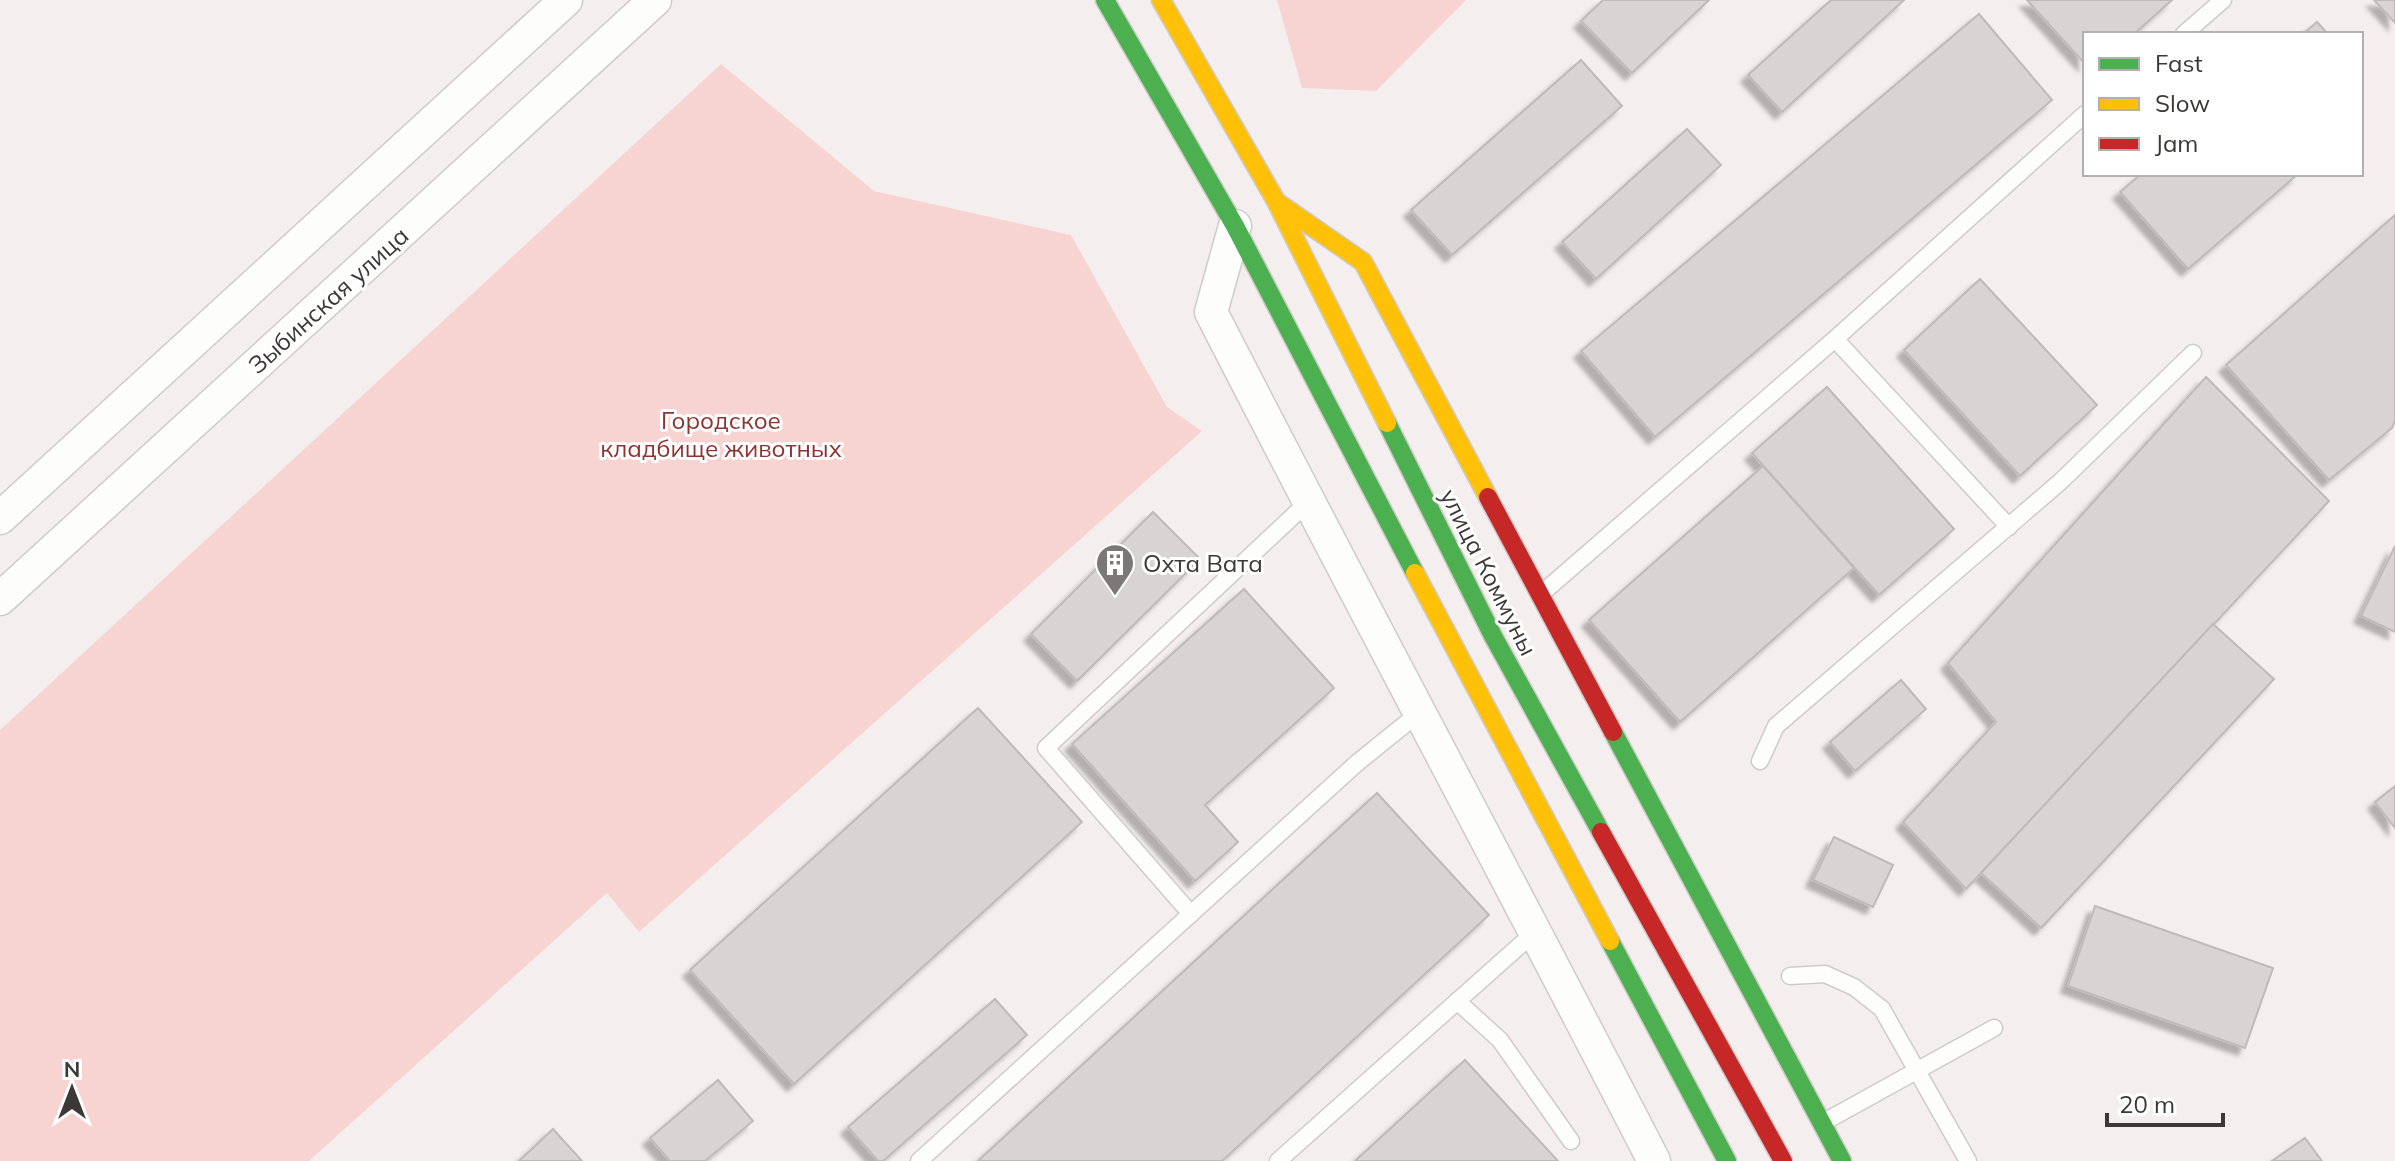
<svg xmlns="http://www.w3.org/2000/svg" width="2395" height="1161" viewBox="0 0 2395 1161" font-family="Mulish,sans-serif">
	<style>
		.green { fill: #f7d4d1 }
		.building { fill: #d7d4d3; stroke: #bebab9; stroke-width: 2; filter: url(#shadow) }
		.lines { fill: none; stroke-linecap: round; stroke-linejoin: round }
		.lane-casing { stroke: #cfcbca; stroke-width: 19 }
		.street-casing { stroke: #cfcbca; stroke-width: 35 }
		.fast-casing { stroke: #cfcbca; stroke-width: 21 }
		.slow-casing { stroke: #cfcbca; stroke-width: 21 }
		.jam-casing { stroke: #cfcbca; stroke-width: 21 }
		.lane { stroke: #fdfdfc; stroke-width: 16 }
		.street { stroke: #fdfdfc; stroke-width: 32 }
		.fast { stroke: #4caf50; stroke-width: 18 }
		.slow { stroke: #ffc107; stroke-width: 18 }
		.jam { stroke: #c62828; stroke-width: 18 }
		.labels { text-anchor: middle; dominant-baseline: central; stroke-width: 6; stroke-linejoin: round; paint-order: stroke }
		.street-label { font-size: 24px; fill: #3c3838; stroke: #fff }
		.park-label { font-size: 24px; fill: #8e3434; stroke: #fff }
		.poi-label { font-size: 24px; fill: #3c3838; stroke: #fff; text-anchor: start }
	</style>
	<defs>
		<filter id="shadow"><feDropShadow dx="-7" dy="7" stdDeviation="2" flood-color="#0004"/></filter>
	</defs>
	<rect width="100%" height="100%" fill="#f4efee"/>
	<g class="green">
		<path d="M1277 0H1466L1376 91 1302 88Z"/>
		<path d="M721 64 874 191 1071 235 1167 407 1202 431 639 932 607 893 309 1161H0V730Z"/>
	</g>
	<g class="building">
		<path d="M1603 0H1709L1632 73 1581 21Z"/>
		<path d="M1831 0H1904L1782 112 1748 75Z"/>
		<path d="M2027 0H2172L2134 34H2085V64Z"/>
		<path d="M2374 0H2395V23Z"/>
		<path d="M1979 14 2052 100 1655 437 1581 351Z"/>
		<path d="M2317 22 2328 34H2303Z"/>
		<path d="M1581 60 1622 106 1452 255 1411 210Z"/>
		<path d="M1687 129 1721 165 1596 279 1562 242Z"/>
		<path d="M2141 174H2298L2188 269 2120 192Z"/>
		<path d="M2395 215V421L2392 428 2329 480 2226 365Z"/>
		<path d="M1980 279 2097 405 2020 476 1904 350Z"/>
		<path d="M2206 377 2329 501 1966 889 1903 822 1996 722 1948 663Z"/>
		<path d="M1827 387 1954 529 1879 595 1752 453Z"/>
		<path d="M1763 466 1854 568 1680 722 1589 620Z"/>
		<path d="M1153 512 1200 559 1077 681 1031 634Z"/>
		<path d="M2395 546V632L2361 616Z"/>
		<path d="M1244 589 1334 688 1205 805 1238 842 1195 881 1072 744Z"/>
		<path d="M2213 624 2274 679 2041 928 1981 873Z"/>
		<path d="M1901 680 1926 709 1855 771 1830 742Z"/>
		<path d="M978 708 1082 822 794 1084 690 970Z"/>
		<path d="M2395 786V828L2375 802Z"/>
		<path d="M1377 793 1489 915 1222 1161H978Z"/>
		<path d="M1834 837 1893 865 1873 907 1813 880Z"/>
		<path d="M2095 906 2273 968 2245 1048 2068 986Z"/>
		<path d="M995 999 1027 1035 883 1161H878L848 1127Z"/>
		<path d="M1465 1060 1558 1161H1355Z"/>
		<path d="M718 1080 753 1121 705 1161H670L650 1138Z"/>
		<path d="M553 1129 582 1161H519Z"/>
		<path d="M2305 1138 2322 1161H2272Z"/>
	</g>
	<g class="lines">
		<g class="lane-casing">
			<g id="lane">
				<path d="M2184 34 2223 0"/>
				<path d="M1835 339 2009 527"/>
				<path d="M1541 594 1835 339 2085 114"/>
				<path d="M1760 761 1776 726 2060 482 2193 353"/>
				<path d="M1191 914 1046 748 1308 502"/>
				<path d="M1790 976 1825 974 1854 987 1882 1009 1968 1161"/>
				<path d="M1457 1001 1500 1040 1571 1141"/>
				<path d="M1824 1122 1994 1028"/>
				<path d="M919 1161 1357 763 1419 713"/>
				<path d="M1278 1161 1536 931"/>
			</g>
		</g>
		<g class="street-casing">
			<g id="street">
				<path d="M1235 226 1211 312C1356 596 1508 877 1654 1161"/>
				<path d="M0 518 566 0"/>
				<path d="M0 599 655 0"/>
			</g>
		</g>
		<g class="fast-casing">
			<g id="fast">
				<path d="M1105 0 1235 226 1415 573"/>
				<path d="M1387 423 1493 636 1601 832"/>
				<path d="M1613 732 1842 1161"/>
				<path d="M1610 941 1727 1161"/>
			</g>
		</g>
		<g class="slow-casing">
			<g id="slow">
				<path d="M1161 0 1276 201 1387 423"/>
				<path d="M1278 203 1363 262 1488 497"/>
				<path d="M1415 573 1610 941"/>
			</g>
		</g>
		<g class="jam-casing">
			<g id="jam">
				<path d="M1488 497 1613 732"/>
				<path d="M1601 832 1783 1161"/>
			</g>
		</g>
		<use href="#lane" class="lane"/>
		<use href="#street" class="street"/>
		<use href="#fast" class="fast"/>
		<use href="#slow" class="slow"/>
		<use href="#jam" class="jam"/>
	</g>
	<defs>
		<g id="building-pin" transform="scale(2)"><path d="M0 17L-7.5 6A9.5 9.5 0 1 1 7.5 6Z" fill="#7c7878" stroke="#fff"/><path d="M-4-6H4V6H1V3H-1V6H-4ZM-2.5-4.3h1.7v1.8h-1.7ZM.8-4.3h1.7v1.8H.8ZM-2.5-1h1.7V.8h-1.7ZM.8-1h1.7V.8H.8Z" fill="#fff"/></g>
	</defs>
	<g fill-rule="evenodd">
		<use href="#building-pin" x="1115" y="563"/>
	</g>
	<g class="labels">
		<g class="street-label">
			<text transform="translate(328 300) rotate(-42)">Зыбинская улица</text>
			<text transform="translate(1489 572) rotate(63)">улица Коммуны</text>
		</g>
		<g class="park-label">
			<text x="721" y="420">Городское<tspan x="721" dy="28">кладбище животных</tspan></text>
		</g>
		<g class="poi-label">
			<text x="1143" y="563">Охта Вата</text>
		</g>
	</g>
	<rect x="2083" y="32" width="280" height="144" fill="#ffffff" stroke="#b1afaf" stroke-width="2"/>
	<rect x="2099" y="58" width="40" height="12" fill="#4caf50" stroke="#b1afaf" stroke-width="2"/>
	<text x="2155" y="72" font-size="24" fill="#3c3838">Fast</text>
	<rect x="2099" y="98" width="40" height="12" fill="#ffc107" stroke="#b1afaf" stroke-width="2"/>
	<text x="2155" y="112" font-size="24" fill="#3c3838">Slow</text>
	<rect x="2099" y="138" width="40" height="12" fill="#c62828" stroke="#b1afaf" stroke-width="2"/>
	<text x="2155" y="152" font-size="24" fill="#3c3838">Jam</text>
	<g transform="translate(72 1089)" stroke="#ffffff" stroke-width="6" paint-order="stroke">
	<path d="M0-6L14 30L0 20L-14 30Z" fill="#3c3838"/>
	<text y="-12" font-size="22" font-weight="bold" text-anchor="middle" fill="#3c3838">N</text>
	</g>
	<path d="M2107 1113v12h116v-12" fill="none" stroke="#3c3838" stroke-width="4"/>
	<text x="2119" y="1113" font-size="24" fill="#3c3838" stroke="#ffffff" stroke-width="6" paint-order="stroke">20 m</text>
</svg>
